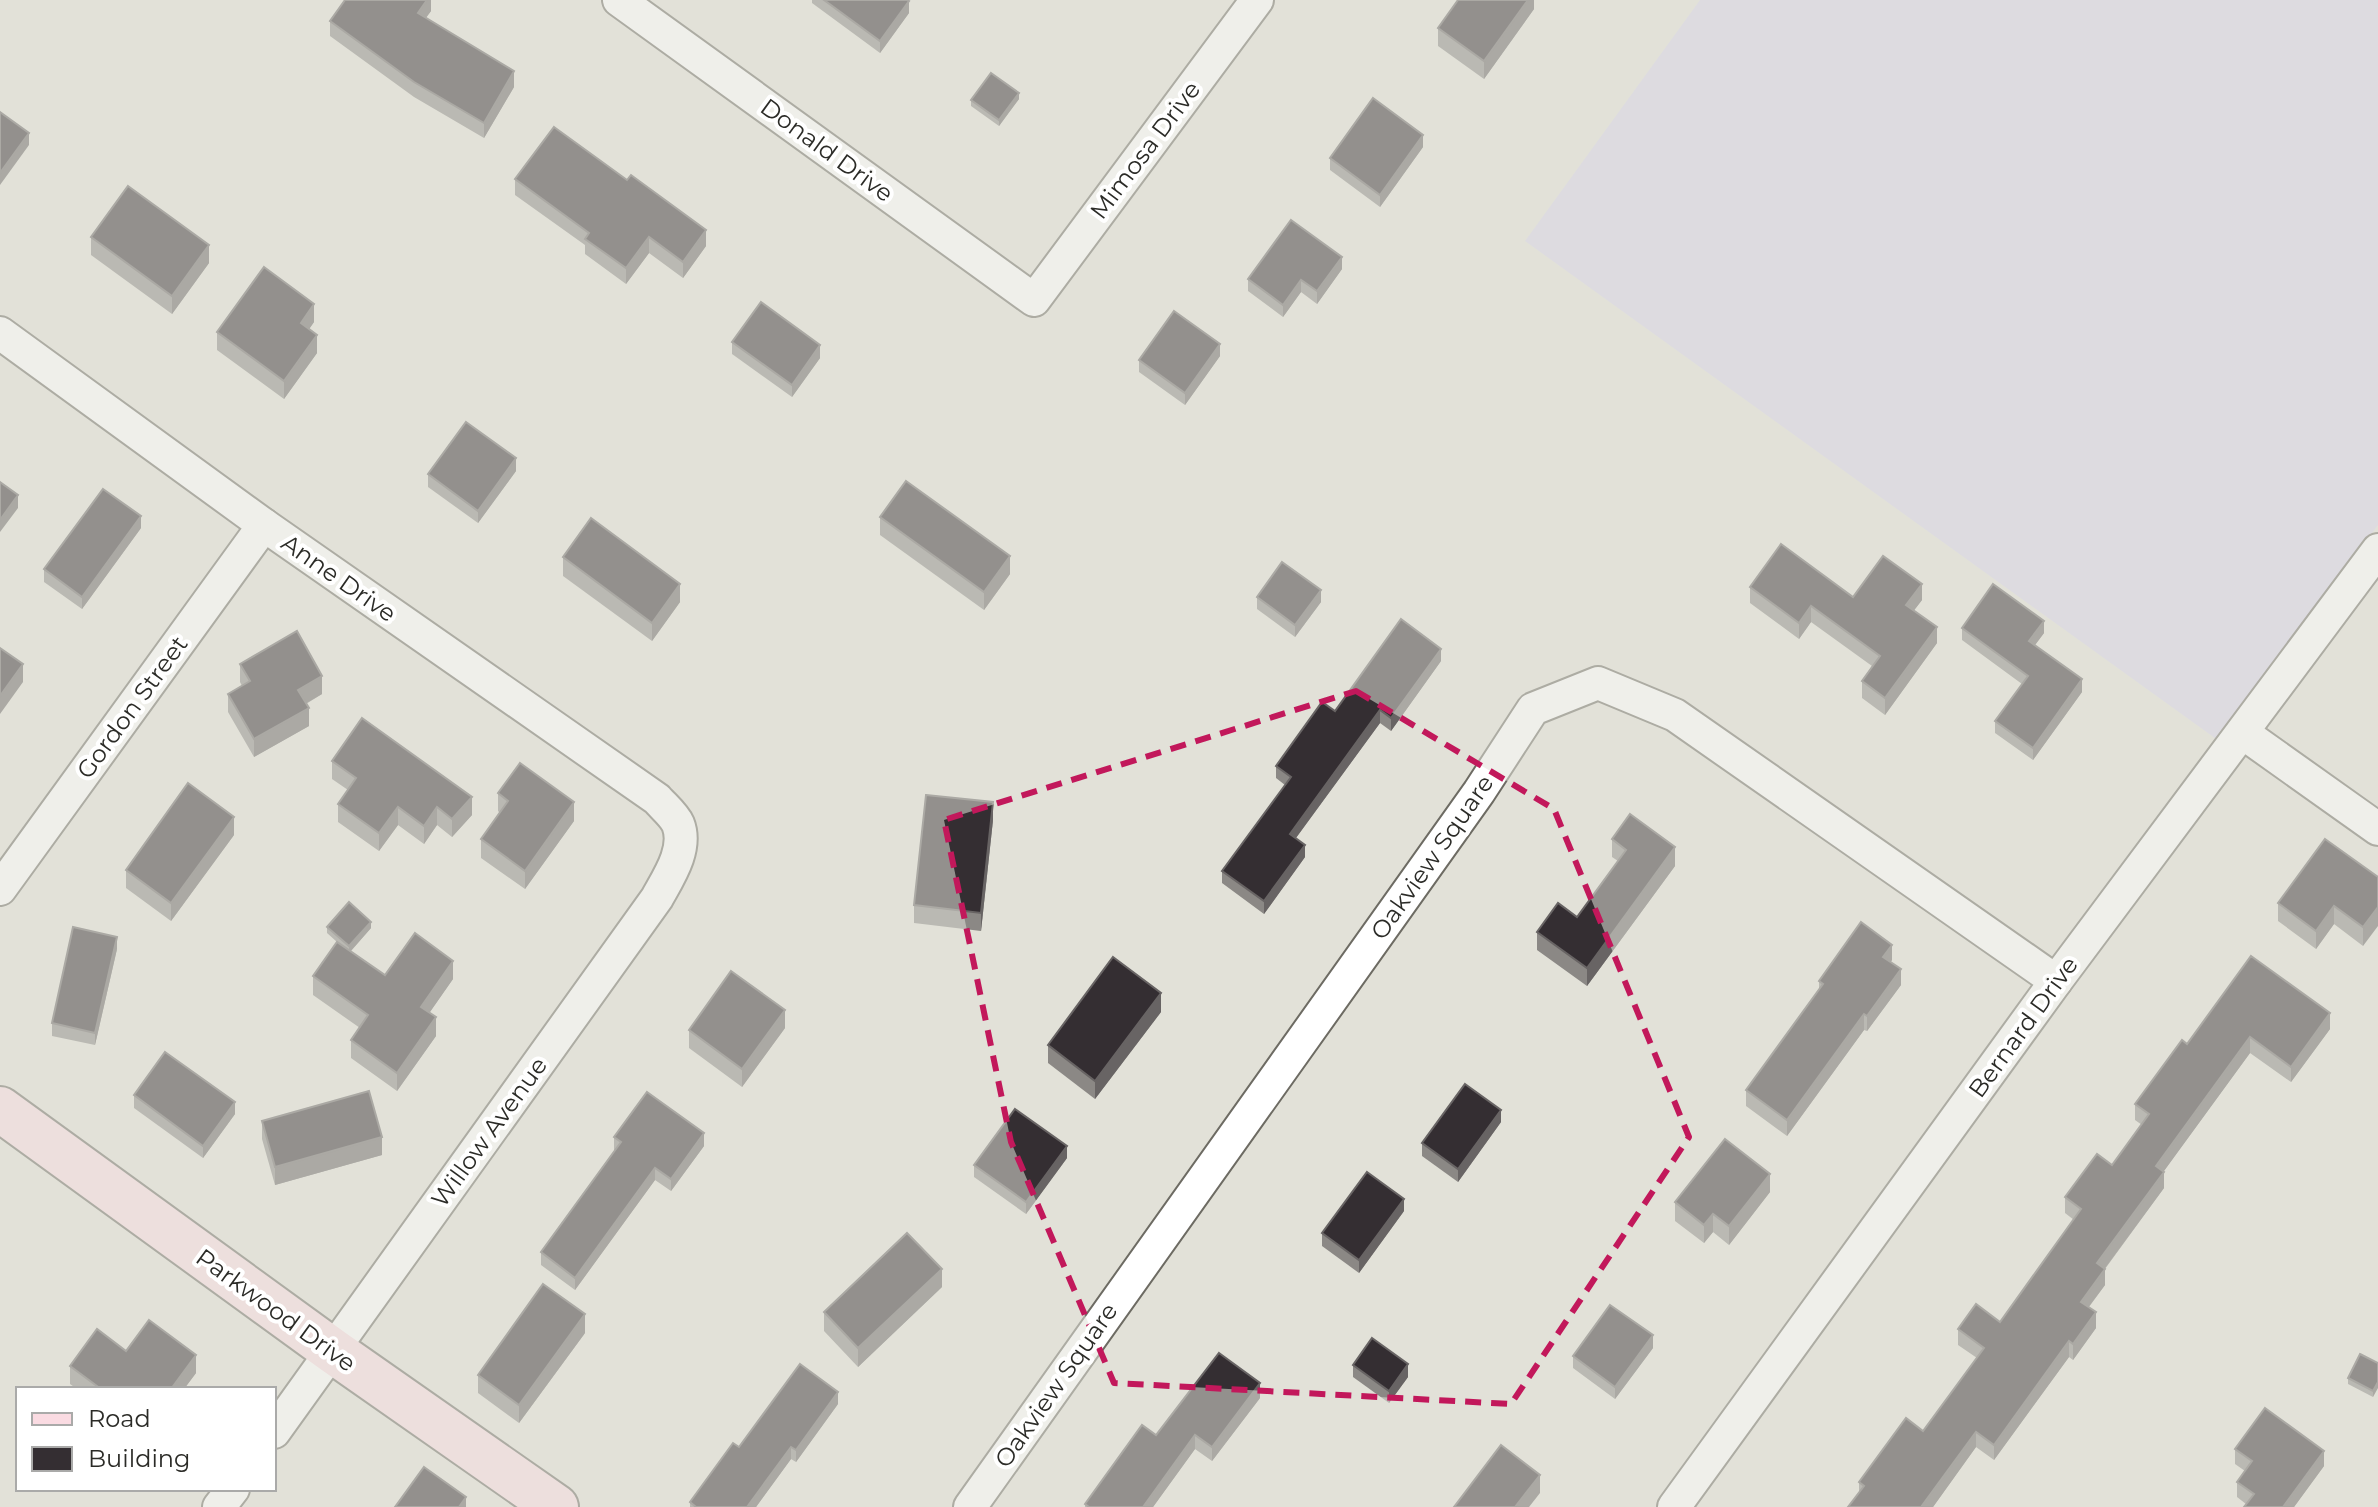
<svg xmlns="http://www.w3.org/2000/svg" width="2378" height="1507" viewBox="0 0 2378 1507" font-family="Montserrat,sans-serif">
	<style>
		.education { fill: #d8d3e9 }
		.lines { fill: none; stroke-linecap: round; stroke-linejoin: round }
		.street-casing { stroke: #6d6b63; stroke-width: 36 }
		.secondary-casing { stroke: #6d6b63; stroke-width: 48 }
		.street { stroke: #fff; stroke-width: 32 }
		.secondary { stroke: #fadbe2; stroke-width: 44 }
		.wall { fill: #8b8885 }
		.shaded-wall { fill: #686464 }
		.building { fill: #342e32; stroke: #686464; stroke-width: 2 }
		.marked { fill: none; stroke: #c2185b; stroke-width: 6; stroke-dasharray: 16 10; stroke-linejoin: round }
		.labels { text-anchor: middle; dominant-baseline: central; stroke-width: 8; stroke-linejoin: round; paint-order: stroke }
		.street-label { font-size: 24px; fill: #2b2b27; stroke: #fff }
	</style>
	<rect width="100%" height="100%" fill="#e2e1d8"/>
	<path class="education" d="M1700 0H2378V525L2219 741 1525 241Z"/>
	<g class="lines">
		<g class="street-casing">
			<g id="street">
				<path d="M619 0 1034 300 1257 0"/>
				<path d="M0 333 264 525 657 799C664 807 674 815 678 824 688 849 668 878 657 898L274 1432"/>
				<path d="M2243 733 2378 829"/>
				<path d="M0 889 264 525"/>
				<path d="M219 1507 233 1489"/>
				<path d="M970 1507 1479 792 1533 709 1598 683 1675 715 2056 981"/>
				<path d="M1674 1507 2056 981 2378 550"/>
			</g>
		</g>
		<g class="secondary-casing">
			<path id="secondary" d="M0 1109 333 1351 556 1507"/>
		</g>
		<use href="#street" class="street"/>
		<use href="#secondary" class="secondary"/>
	</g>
	<g class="wall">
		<path d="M431 0V11L426 18 514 87 484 138 414 97 330 36V21Z"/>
		<path d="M812 0H907L909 13 880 53 812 3Z"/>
		<path d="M1534 0V9L1484 79 1438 46V28Z"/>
		<path d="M1019 99 999 126 971 106V100Z"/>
		<path d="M1423 147 1380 207 1330 170V158Z"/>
		<path d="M515 179 627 180 706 246 683 278 649 253 626 284 585 254V245L515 195Z"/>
		<path d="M91 237 209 263 172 314 91 255Z"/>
		<path d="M1342 269 1317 304 1301 292 1283 317 1248 291V279Z"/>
		<path d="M314 322 309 329 317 353 284 399 217 350V332Z"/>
		<path d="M732 342 820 358 792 397 732 354Z"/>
		<path d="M1220 356 1185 405 1139 372V360Z"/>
		<path d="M516 471 478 523 428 487V474Z"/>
		<path d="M880 517 1010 574 984 610 880 535Z"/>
		<path d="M141 528 82 609 44 582V569Z"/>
		<path d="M563 557 680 602 652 641 563 576Z"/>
		<path d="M1750 587 1853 597 1922 600 1914 610 1937 643 1885 715 1862 698V681L1872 666 1811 622 1799 639 1750 603Z"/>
		<path d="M1257 597 1321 602 1295 637 1257 609Z"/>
		<path d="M1962 628 2044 633 2035 645 2082 692 2033 760 1995 733V721L2022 684 1962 640Z"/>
		<path d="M1441 661 1391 731 1380 723 1296 838 1305 857 1264 914 1222 883V871L1285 785 1276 778V766L1335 711Z"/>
		<path d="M240 664 322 694 306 704 309 726 254 757 228 712V694L242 686 240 682Z"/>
		<path d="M332 761 472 815 452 837 437 825 424 844 398 825 379 851 338 822V804L348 790 332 779Z"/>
		<path d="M498 793 574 821 525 889 481 858V839L500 813 498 811Z"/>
		<path d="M993 820 981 931 914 923V905Z"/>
		<path d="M234 835 171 921 126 888V870Z"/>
		<path d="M1612 839 1675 866 1587 986 1537 950V932L1577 917 1618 861 1612 857Z"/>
		<path d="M2378 877 2363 946 2334 924 2316 949 2278 921V903Z"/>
		<path d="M327 927 371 928 351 951 385 975 453 979 429 1013 436 1036 397 1091 351 1058V1040L360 1028 313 995V976L337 942 327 933Z"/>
		<path d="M117 949 95 1045 52 1036V1023Z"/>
		<path d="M1892 960 1891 962 1901 985 1867 1031 1864 1030 1787 1136 1746 1106V1090L1819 989V981Z"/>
		<path d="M1161 1012 1095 1099 1048 1063V1045Z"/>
		<path d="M785 1028 742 1087 689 1048V1030Z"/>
		<path d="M2330 1029 2291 1082 2250 1053 2163 1172 2164 1188 2105 1269V1285L2089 1307 2096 1328 2073 1360 2069 1357 1994 1460 1976 1447 1933 1507H1848L1859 1492V1482L1923 1431 1977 1358 1958 1345V1329L2000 1322 2074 1220 2065 1213V1197L2112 1165 2142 1125 2135 1120V1104L2187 1044Z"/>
		<path d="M134 1095 235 1114 203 1158 134 1108Z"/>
		<path d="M262 1121 382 1155 275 1185 262 1139Z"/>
		<path d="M1501 1122 1458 1182 1422 1156V1143Z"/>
		<path d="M614 1137 704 1146 671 1191 655 1180 575 1290 541 1265V1252L615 1150H614Z"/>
		<path d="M1067 1158 1026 1214 974 1177V1165Z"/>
		<path d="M1770 1192 1729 1245 1713 1232 1704 1243 1675 1221V1202Z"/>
		<path d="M1404 1211 1359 1273 1322 1246V1233Z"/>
		<path d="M942 1287 858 1367 824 1331V1312Z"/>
		<path d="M585 1333 519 1423 478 1393V1375Z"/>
		<path d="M1653 1348 1615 1399 1573 1368V1356Z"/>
		<path d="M2378 1363 2373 1397 2348 1384V1378Z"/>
		<path d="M1353 1365 1408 1377 1389 1403 1353 1377Z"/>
		<path d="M70 1366 196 1373 184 1389H77L70 1384Z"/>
		<path d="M1260 1398 1212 1461 1195 1449 1153 1507H1085V1504L1156 1435Z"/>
		<path d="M838 1404 796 1462 791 1459 756 1507H690V1502L739 1447Z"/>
		<path d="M2235 1449 2324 1466 2294 1507H2244L2246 1504 2237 1497V1482L2245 1471 2235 1464Z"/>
	</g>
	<g class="shaded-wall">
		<path d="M427 0H431V11L418 28V13Z"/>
		<path d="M1528 0H1534V9L1484 79V61Z"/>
		<path d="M909 1V13L880 53V41Z"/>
		<path d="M514 71V87L484 138V123Z"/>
		<path d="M1019 93V99L999 126V120Z"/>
		<path d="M29 133V145L0 185V173Z"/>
		<path d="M1423 135V147L1380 207V195Z"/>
		<path d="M706 230V246L683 278V262Z"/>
		<path d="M649 237V253L626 284V268Z"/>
		<path d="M209 245V263L172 314V296Z"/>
		<path d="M1342 257V269L1317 304V291Z"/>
		<path d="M1301 280V292L1283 317V305Z"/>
		<path d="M314 304V322L301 341V323Z"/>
		<path d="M317 335V353L284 399V381Z"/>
		<path d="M1220 344V356L1185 405V393Z"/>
		<path d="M820 345V358L792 397V385Z"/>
		<path d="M516 458V471L478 523V511Z"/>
		<path d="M18 495V508L0 532V520Z"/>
		<path d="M141 516V528L82 609V597Z"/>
		<path d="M1010 556V574L984 610V592Z"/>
		<path d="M680 584V602L652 641V623Z"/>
		<path d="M1922 584V600L1906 621V605Z"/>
		<path d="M1321 590V602L1295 637V625Z"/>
		<path d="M1811 606V622L1799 639V623Z"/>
		<path d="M2044 621V633L2029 653V641Z"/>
		<path d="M1937 627V643L1885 715V698Z"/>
		<path d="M1441 649V661L1391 731V718Z"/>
		<path d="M23 664V682L0 714V696Z"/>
		<path d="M322 676V694L298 708V690Z"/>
		<path d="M2082 679V692L2033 760V748Z"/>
		<path d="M309 708V726L254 757V739Z"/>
		<path d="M1380 710V723L1290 846V834Z"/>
		<path d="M472 797V815L452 837V819Z"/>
		<path d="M574 802V821L525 889V871Z"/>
		<path d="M993 802V820L981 931V913Z"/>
		<path d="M398 807V825L379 851V833Z"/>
		<path d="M437 807V825L424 844V826Z"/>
		<path d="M234 817V835L171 921V903Z"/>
		<path d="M1305 845V857L1264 914V901Z"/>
		<path d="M1675 847V866L1587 986V968Z"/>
		<path d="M2334 906V924L2316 949V931Z"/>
		<path d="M2378 907V926L2363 946V927Z"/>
		<path d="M371 922V928L349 953V946Z"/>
		<path d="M117 937V949L95 1045V1033Z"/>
		<path d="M1892 945V960L1883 972V957Z"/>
		<path d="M453 961V979L421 1025V1007Z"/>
		<path d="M1901 969V985L1867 1031V1016Z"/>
		<path d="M1161 993V1012L1095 1099V1081Z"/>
		<path d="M785 1010V1028L742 1087V1069Z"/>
		<path d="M2330 1013V1029L2291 1082V1067Z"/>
		<path d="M1864 1014V1030L1787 1136V1120Z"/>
		<path d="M436 1017V1036L397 1091V1073Z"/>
		<path d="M2250 1037V1053L2156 1182V1166Z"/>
		<path d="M235 1102V1114L203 1158V1146Z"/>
		<path d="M1501 1110V1122L1458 1182V1169Z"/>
		<path d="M704 1133V1146L671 1191V1179Z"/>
		<path d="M382 1137V1155L275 1185V1167Z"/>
		<path d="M1067 1146V1158L1026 1214V1202Z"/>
		<path d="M655 1168V1180L575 1290V1278Z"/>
		<path d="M2164 1172V1188L2097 1279V1263Z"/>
		<path d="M1770 1174V1192L1729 1245V1226Z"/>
		<path d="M1404 1199V1211L1359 1273V1260Z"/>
		<path d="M1713 1214V1232L1704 1243V1225Z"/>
		<path d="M942 1269V1287L858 1367V1348Z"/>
		<path d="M2105 1269V1285L2081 1317V1302Z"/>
		<path d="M2096 1312V1328L2073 1360V1344Z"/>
		<path d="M585 1314V1333L519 1423V1405Z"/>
		<path d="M1653 1335V1348L1615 1399V1387Z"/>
		<path d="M2069 1341V1357L1994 1460V1445Z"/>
		<path d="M196 1355V1373L184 1389H171Z"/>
		<path d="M1408 1364V1377L1389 1403V1391Z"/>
		<path d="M2378 1382V1388L2373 1397V1391Z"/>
		<path d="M1260 1383V1398L1212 1461V1447Z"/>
		<path d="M838 1392V1404L796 1462V1450Z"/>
		<path d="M1976 1432V1447L1933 1507H1921Z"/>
		<path d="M1195 1435V1449L1153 1507H1143Z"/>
		<path d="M791 1447V1459L756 1507H747Z"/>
		<path d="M2324 1451V1466L2294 1507H2283Z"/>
		<path d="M1540 1475V1493L1529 1507H1515Z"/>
		<path d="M466 1497V1507H459Z"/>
	</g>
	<g class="building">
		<path d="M345 0H427L418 13 514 71 484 123 414 82 330 21Z"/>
		<path d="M824 0H907L909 1 880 41Z"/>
		<path d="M1458 0H1528L1484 61 1438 28Z"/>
		<path d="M991 73 1019 93 999 120 971 100Z"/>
		<path d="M1373 98 1423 135 1380 195 1330 158Z"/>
		<path d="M0 112 29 133 0 173Z"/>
		<path d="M554 127 627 180 631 175 706 230 683 262 649 237 626 268 585 239 589 233 515 179Z"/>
		<path d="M128 186 209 245 172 296 91 237Z"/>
		<path d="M1291 220 1342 257 1317 291 1301 280 1283 305 1248 279Z"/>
		<path d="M264 267 314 304 301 323 317 335 284 381 217 332Z"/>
		<path d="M761 302 820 345 792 385 732 342Z"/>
		<path d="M1174 311 1220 344 1185 393 1139 360Z"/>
		<path d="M466 422 516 458 478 511 428 474Z"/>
		<path d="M906 481 1010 556 984 592 880 517Z"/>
		<path d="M0 482 18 495 0 520Z"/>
		<path d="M103 489 141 516 82 597 44 569Z"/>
		<path d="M591 518 680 584 652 623 563 557Z"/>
		<path d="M1781 544 1853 597 1883 556 1922 584 1906 605 1937 627 1885 698 1862 681 1880 656 1811 606 1799 623 1750 587Z"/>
		<path d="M1282 562 1321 590 1295 625 1257 597Z"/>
		<path d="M1993 584 2044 621 2029 641 2082 679 2033 748 1995 721 2028 676 1962 628Z"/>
		<path d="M1401 619 1441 649 1391 718 1380 710 1290 834 1305 845 1264 901 1222 871 1291 777 1276 766 1322 702 1335 711Z"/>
		<path d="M297 631 322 676 298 690 309 708 254 739 228 694 250 681 240 664Z"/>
		<path d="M0 648 23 664 0 696Z"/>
		<path d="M362 718 472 797 452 819 437 807 424 826 398 807 379 833 338 804 356 778 332 761Z"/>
		<path d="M520 763 574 802 525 871 481 839 508 801 498 793Z"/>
		<path d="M188 783 234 817 171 903 126 870Z"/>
		<path d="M926 795 993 802 981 913 914 905Z"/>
		<path d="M1630 814 1675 847 1587 968 1537 932 1558 903 1577 917 1626 850 1612 839Z"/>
		<path d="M2325 839 2378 877V907L2363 927 2334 906 2316 931 2278 903Z"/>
		<path d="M349 902 371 922 349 946 327 927Z"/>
		<path d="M1861 922 1892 945 1883 957 1901 969 1867 1016 1864 1014 1787 1120 1746 1090 1823 984 1819 981Z"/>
		<path d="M73 927 117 937 95 1033 52 1023Z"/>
		<path d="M415 933 453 961 421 1007 436 1017 397 1073 351 1040 368 1015 313 976 337 942 385 975Z"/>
		<path d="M2251 956 2330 1013 2291 1067 2250 1037 2156 1166 2164 1172 2097 1263 2105 1269 2081 1302 2096 1312 2073 1344 2069 1341 1994 1445 1976 1432 1921 1507H1848L1864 1486 1859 1482 1906 1418 1923 1431 1984 1348 1958 1329 1976 1304 2000 1322 2081 1209 2065 1197 2097 1154 2112 1165 2149 1114 2135 1104 2182 1040 2187 1044Z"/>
		<path d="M1113 957 1161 993 1095 1081 1048 1045Z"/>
		<path d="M731 971 785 1010 742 1069 689 1030Z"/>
		<path d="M165 1052 235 1102 203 1146 134 1095Z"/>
		<path d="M1465 1084 1501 1110 1458 1169 1422 1143Z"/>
		<path d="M369 1091 382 1137 275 1167 262 1121Z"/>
		<path d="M647 1092 704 1133 671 1179 655 1168 575 1278 541 1252 621 1142 614 1137Z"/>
		<path d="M1015 1109 1067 1146 1026 1202 974 1165Z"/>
		<path d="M1725 1139 1770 1174 1729 1226 1713 1214 1704 1225 1675 1202Z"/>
		<path d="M1367 1172 1404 1199 1359 1260 1322 1233Z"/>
		<path d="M907 1233 942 1269 858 1348 824 1312Z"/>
		<path d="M543 1284 585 1314 519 1405 478 1375Z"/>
		<path d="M1610 1305 1653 1335 1615 1387 1573 1356Z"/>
		<path d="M149 1320 196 1355 171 1389H101L70 1366 97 1329 126 1351Z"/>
		<path d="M1372 1338 1408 1364 1389 1391 1353 1365Z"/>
		<path d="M1219 1353 1260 1383 1212 1447 1195 1435 1143 1507H1089L1085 1504 1142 1425 1156 1435Z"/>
		<path d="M2360 1354 2378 1363V1382L2373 1391 2348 1378Z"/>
		<path d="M800 1364 838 1392 796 1450 791 1447 747 1507H696L690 1502 733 1443 739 1447Z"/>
		<path d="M2265 1408 2324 1451 2283 1507H2244L2254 1494 2237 1482 2252 1461 2235 1449Z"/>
		<path d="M1501 1445 1540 1475 1515 1507H1454Z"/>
		<path d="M424 1467 466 1497 459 1507H395Z"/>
	</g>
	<path d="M0 0H2378V1507H0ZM1356 691 1554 809 1689 1137 1511 1404 1114 1383 1011 1142 944 820Z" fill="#e2e1d8" fill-opacity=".55" fill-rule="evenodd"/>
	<path class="marked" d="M1356 691 1554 809 1689 1137 1511 1404 1114 1383 1011 1142 944 820Z"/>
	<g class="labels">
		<g class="street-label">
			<text transform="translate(827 150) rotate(36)">Donald Drive</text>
			<text transform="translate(1145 150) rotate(-53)">Mimosa Drive</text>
			<text transform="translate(339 578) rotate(35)">Anne Drive</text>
			<text transform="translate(132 707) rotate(-54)">Gordon Street</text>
			<text transform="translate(1432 857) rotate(-55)">Oakview Square</text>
			<text transform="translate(2023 1027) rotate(-54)">Bernard Drive</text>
			<text transform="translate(489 1132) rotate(-54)">Willow Avenue</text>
			<text transform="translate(276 1310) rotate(36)">Parkwood Drive</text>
			<text transform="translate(1056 1385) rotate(-55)">Oakview Square</text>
		</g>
	</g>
	<rect x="16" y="1387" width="260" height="104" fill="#ffffff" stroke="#aaaaa9" stroke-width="2"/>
	<rect x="32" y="1413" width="40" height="12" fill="#fadbe2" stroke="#aaaaa9" stroke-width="2"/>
	<text x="88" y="1427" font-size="24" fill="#2b2b27">Road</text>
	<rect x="32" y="1447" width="40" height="24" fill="#342e32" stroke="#aaaaa9" stroke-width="2"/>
	<text x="88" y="1467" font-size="24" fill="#2b2b27">Building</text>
</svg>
